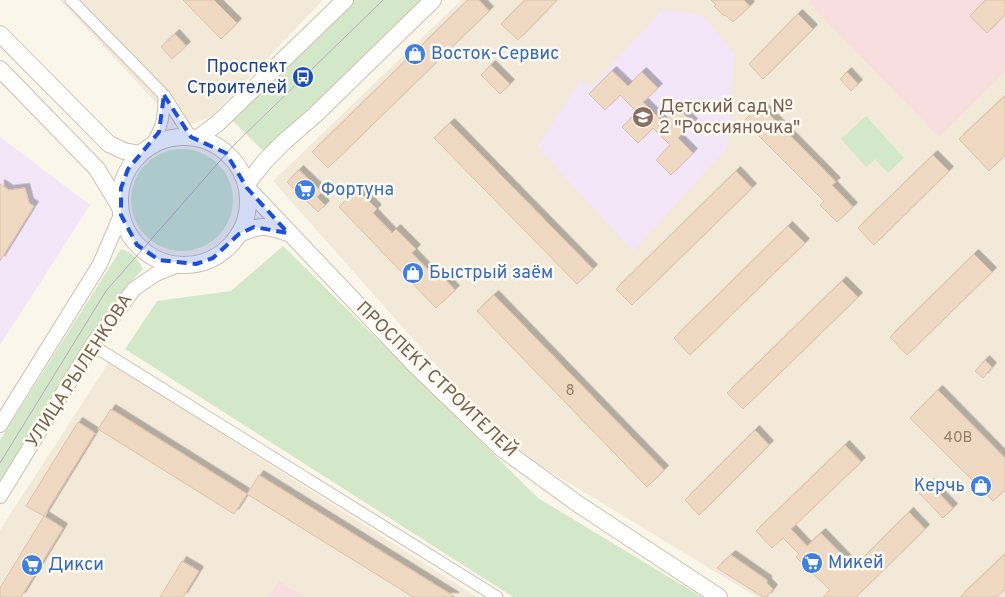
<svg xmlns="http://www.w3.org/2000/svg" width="1005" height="597" viewBox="0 0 1005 597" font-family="Overpass,sans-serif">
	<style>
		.residential { fill: #f3e9d9 }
		.education { fill: #f3e6f8 }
		.medical { fill: #f8dede }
		.green { fill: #d3e8c9 }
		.building { fill: #efd9c3; stroke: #e0c1a5; filter: url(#shadow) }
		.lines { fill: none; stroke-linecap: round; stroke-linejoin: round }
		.minor-casing { stroke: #cdbfb0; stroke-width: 13 }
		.tertiary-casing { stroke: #cdbfb0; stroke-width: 16 }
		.secondary-casing { stroke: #cfc0ae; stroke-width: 18 }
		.minor { stroke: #fff; stroke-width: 11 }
		.tertiary { stroke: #fff; stroke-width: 14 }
		.secondary { stroke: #fff; stroke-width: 16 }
		.tram { stroke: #bba8c5; stroke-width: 1 }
		.marked { fill: #1d4ed8; fill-opacity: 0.2; stroke: #1d4ed8; stroke-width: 4; stroke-dasharray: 10 6; stroke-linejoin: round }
		.labels { text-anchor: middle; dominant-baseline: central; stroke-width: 5; stroke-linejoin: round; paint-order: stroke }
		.number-label { font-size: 15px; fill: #947e6c }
		.shop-label { font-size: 18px; fill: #366cbe; stroke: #fefaf0; text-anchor: start }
		.transit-label { font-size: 18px; fill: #164399; stroke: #fefaf0; text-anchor: end }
		.education-label { font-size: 18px; fill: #785e54; stroke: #fefaf0; text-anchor: start }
		.street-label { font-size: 18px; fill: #75604f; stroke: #fefaf0 }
	</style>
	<defs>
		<filter id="shadow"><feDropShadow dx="4.5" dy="-4.5" stdDeviation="0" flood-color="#0004"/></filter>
	</defs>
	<rect width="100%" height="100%" fill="#fbf6ea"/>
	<g class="residential">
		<path d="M60 0H323L211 117 180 128Z"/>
		<path d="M461 0H1005V597H757L508 446 273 181Z"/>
		<path d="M109 362 477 597H0V530Z"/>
	</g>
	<g class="education">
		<path d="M663 9 703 16 735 54 727 148 633 251 537 147 581 80 591 87Z"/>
		<path d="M0 137 90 205 0 345Z"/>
	</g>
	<g class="medical">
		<path d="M812 0H1005V72L939 137 809 3Z"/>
		<path d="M279 581 305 597H269Z"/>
	</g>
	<g class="green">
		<path d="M354 0H422L265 153 231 119Z"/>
		<path d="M866 116 904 158 888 173 875 159 866 167 841 139Z"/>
		<circle cx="182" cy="200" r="51"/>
		<path d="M283 246 538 498 702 597H513L125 349 157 301 231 291Z"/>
		<path d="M121 249C131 251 139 260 143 269L130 283 0 493V440Z"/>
	</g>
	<g class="building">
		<path d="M183 0H214L237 23 221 39Z"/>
		<path d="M468 0H479L489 11 328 168 312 152Z"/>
		<path d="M525 0H557L518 40 501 24Z"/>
		<path d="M711 0H744L750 6 733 22 725 15 724 16 714 6 716 5Z"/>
		<path d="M986 0H1005V14L987 33 970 16Z"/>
		<path d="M798 14 813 29 763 79 749 64Z"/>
		<path d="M175 34 186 46 172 59 161 47Z"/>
		<path d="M491 65 510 84 500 94 481 75Z"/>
		<path d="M612 71 628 86 642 72 658 88 643 102 664 123 678 108 693 123 678 138 693 153 671 175 656 160 670 145 653 128 638 143 622 127 637 112 620 95 605 110 589 94Z"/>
		<path d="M847 72 858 84 851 91 840 79Z"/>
		<path d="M1005 96V155L989 171 959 139Z"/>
		<path d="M760 105 836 182 832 185 853 207 837 222 820 205 824 201 744 121Z"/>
		<path d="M450 123 593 269 577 284 434 138Z"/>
		<path d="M933 155 949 171 874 245 858 228Z"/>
		<path d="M299 170 322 192 317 197 325 205 318 212 287 182Z"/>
		<path d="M736 171 752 188 632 305 616 289Z"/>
		<path d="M0 184 9 190 25 188 29 203 34 206 0 261Z"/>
		<path d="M357 189 377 209 373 213 392 233 396 229 416 249 412 253 432 274 436 270 455 290 436 308 339 207Z"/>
		<path d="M788 226 805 243 690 355 674 338Z"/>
		<path d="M974 254 992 272 907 355 890 337Z"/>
		<path d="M842 281 858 297 743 409 727 393Z"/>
		<path d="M494 295 664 470 647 487 477 311Z"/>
		<path d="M985 360 992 367 983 378 975 371Z"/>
		<path d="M938 390 1005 458V490L993 501 910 418Z"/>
		<path d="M111 409 247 494 234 514 98 429Z"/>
		<path d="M78 422 95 433 44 516 26 506Z"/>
		<path d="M755 430 769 445 699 515 685 500Z"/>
		<path d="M845 445 861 462 791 529 807 546 821 533 854 567 909 512 925 529 856 597H823L830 590 796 557 799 554 783 538 772 548 756 531Z"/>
		<path d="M259 475 455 597H413L247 494Z"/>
		<path d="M929 483 953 508 943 518 919 493Z"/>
		<path d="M44 516 63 528 21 597H0V588Z"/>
		<path d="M1005 554V589L997 597H960Z"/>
		<path d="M731 555 767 580V583L773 589 767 597H763L717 568Z"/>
		<path d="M182 561 199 571 183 597H160Z"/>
	</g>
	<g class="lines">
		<g class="minor-casing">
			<g id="minor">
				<path d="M71 0 164 95 191 137"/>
				<path d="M150 146C163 127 164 117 164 95"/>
				<path d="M92 345 497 597"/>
			</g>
		</g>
		<g class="tertiary-casing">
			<g id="tertiary">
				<path d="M0 425 100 264 121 215"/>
				<path d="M0 496 92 345 134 289 156 274 178 265"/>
			</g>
		</g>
		<g class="secondary-casing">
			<g id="secondary">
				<path d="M0 34 109 144 124 151 140 154"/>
				<path d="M0 69 97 169 120 207"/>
				<circle cx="184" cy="201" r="64"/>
				<path d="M198 138 218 123 345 0"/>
				<path d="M246 185 265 161 285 141 315 115 433 0"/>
				<path d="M247 188 415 365 501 448 578 504 719 597"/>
				<path d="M239 234C261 224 266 226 288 233"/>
			</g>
		</g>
		<use href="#minor" class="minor"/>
		<use href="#tertiary" class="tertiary"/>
		<use href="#secondary" class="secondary"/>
		<path class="tram" d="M0 463 106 291 233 146 383 0"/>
	</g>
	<path class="marked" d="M164 95 191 137 226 153 247 188 288 233 254 227 239 234 213 258 196 264 159 260 137 245 121 215V188L128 169 159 132Z"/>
	<defs>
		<g id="shop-disc" transform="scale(1.125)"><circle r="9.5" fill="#3f7fe0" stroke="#fefaf0"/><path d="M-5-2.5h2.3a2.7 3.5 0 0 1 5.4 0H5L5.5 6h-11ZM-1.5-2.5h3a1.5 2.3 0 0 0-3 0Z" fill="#fff"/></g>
		<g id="bus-disc" transform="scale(1.125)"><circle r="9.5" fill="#1a4fb4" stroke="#fefaf0"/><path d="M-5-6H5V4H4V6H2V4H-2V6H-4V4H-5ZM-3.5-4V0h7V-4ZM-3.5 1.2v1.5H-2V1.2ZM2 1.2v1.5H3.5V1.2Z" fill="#fff"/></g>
		<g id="school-disc" transform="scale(1.125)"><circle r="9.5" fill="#8d6e63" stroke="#fefaf0"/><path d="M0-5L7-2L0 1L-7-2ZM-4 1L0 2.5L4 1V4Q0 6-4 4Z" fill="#fff"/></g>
		<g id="supermarket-disc" transform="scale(1.125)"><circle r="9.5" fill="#3f7fe0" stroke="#fefaf0"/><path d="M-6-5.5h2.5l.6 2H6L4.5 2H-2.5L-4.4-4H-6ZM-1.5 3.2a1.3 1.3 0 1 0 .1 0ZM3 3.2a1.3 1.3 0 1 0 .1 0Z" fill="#fff"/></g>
	</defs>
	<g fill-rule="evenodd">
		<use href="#shop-disc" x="415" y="54"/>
		<use href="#bus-disc" x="303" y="77"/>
		<use href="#school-disc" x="643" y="117"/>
		<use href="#supermarket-disc" x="305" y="190"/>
		<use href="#shop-disc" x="413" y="273"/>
		<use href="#shop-disc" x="981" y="486"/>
		<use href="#supermarket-disc" x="812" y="563"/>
		<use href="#supermarket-disc" x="32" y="565"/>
	</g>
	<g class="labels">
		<g class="number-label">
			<text x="570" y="391">8</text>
			<text x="958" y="438">40В</text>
		</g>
		<g class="shop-label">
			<text x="431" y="54">Восток-Сервис</text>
			<text x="321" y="190">Фортуна</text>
			<text x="429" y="273">Быстрый заём</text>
			<text x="965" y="486" text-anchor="end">Керчь</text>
			<text x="828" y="563">Микей</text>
			<text x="48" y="565">Дикси</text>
		</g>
		<g class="transit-label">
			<text x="287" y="67">Проспект<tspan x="287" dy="21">Строителей</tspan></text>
		</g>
		<g class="education-label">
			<text x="659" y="107">Детский сад №<tspan x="659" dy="21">2 "Россияночка"</tspan></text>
		</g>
		<g class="street-label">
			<text transform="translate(80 371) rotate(-57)">УЛИЦА РЫЛЕНКОВА</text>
			<text transform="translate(436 380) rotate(44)">ПРОСПЕКТ СТРОИТЕЛЕЙ</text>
		</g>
	</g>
</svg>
